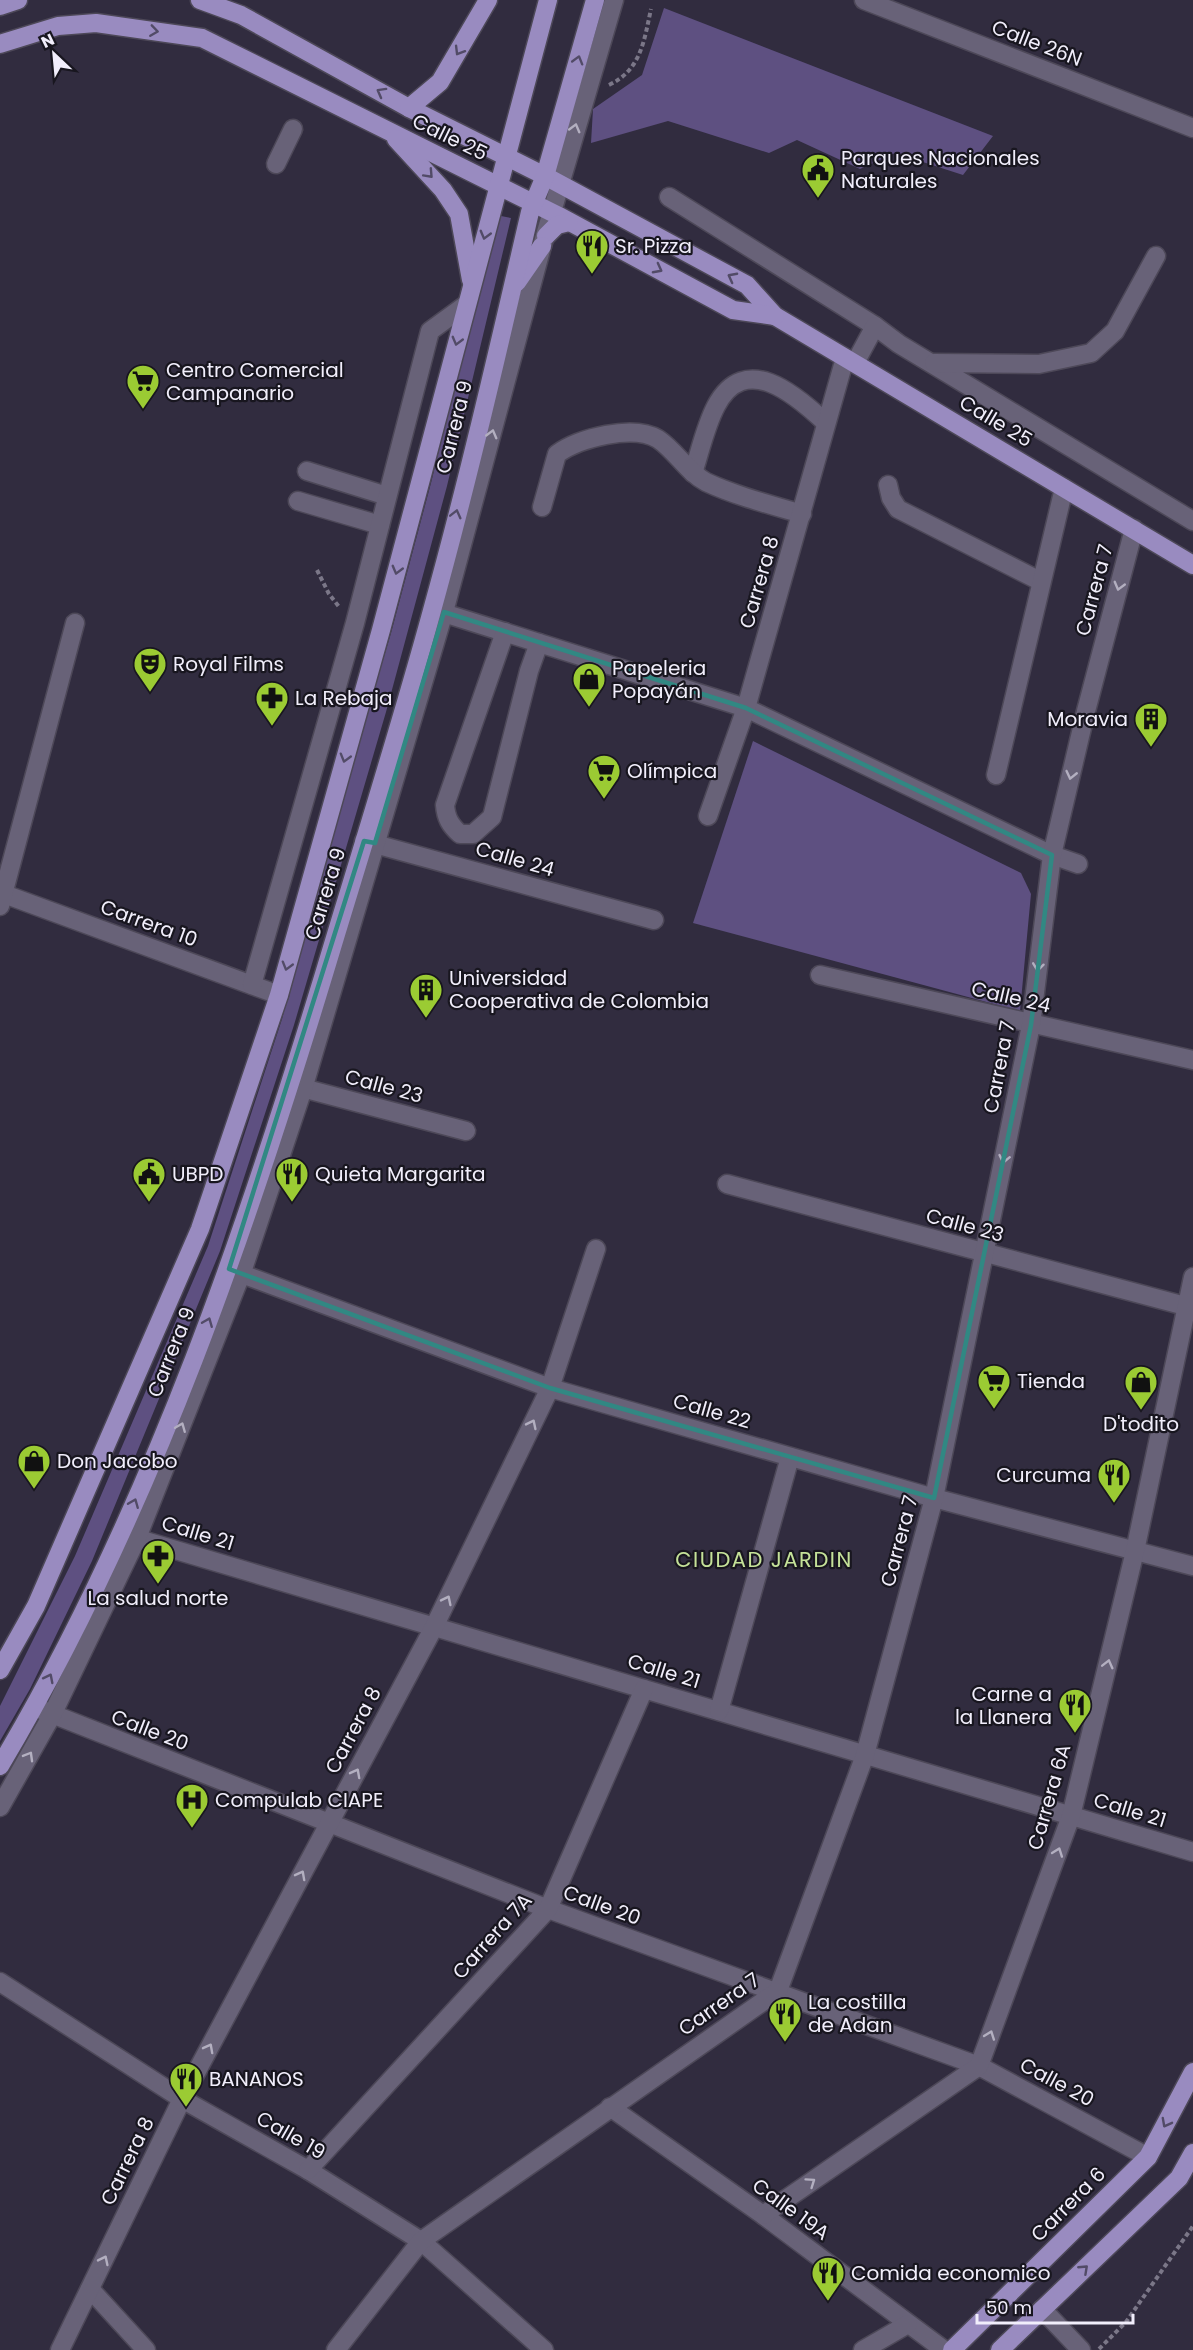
<svg xmlns="http://www.w3.org/2000/svg" width="1193" height="2350" viewBox="0 0 1193 2350" font-family="Poppins,sans-serif">
	<style>
		.green { fill: #5e5081 }
		.lines { fill: none; stroke-linecap: round; stroke-linejoin: round }
		.minor-casing { stroke: #4d4858; stroke-width: 21 }
		.major-casing { stroke: #4d4858; stroke-width: 21 }
		.path { stroke: #7b7788; stroke-width: 4; stroke-dasharray: 4.5 3; stroke-linecap: butt }
		.minor { stroke: #686278; stroke-width: 18 }
		.major { stroke: #998bc0; stroke-width: 18 }
		.oneway { stroke: #524b67 }
		.oneway2 { stroke: #b3afc0 }
		.marked { fill: none; stroke: #318883; stroke-width: 4.5; stroke-linejoin: round }
		.labels { text-anchor: middle; dominant-baseline: central; stroke-width: 4.5; stroke-linejoin: round; paint-order: stroke }
		.street-label { font-size: 20px; fill: #f1eefb; stroke: #18161f }
		.poi-label { font-size: 20px; fill: #f1eefb; stroke: #18161f; text-anchor: start }
		.neighbourhood-label { font-size: 21px; letter-spacing: 1.5px; fill: #c5e299; stroke: #18161f }
	</style>
	<rect width="100%" height="100%" fill="#312c3f"/>
	<g class="green">
		<path d="M664 8 993 136 963 175 895 153 860 169 797 140 769 153 668 121 591 143 593 109 642 75Z"/>
		<path d="M496 215 511 218 447 486 386 712 294 1025 220 1251 92 1561 30 1689 0 1741V1706L75 1556 208 1246 282 1019 323 861 391 633 431 483Z"/>
		<path d="M753 741 1021 873 1031 894 1020 1011 693 923Z"/>
	</g>
	<g class="lines">
		<g class="minor-casing">
			<g id="minor">
				<path d="M864 0 1193 128"/>
				<path d="M276 164 293 129"/>
				<path d="M669 197 875 326"/>
				<path d="M855 363 875 326 899 344 1193 521"/>
				<path d="M934 363 1039 364 1091 353 1115 331 1156 256"/>
				<path d="M307 471 387 496"/>
				<path d="M693 473C700 452 705 427 716 406 745 351 795 394 826 423"/>
				<path d="M888 485 891 498 898 509 1040 581"/>
				<path d="M298 501 380 525"/>
				<path d="M542 507 557 454C579 438 633 424 658 439 676 451 687 472 706 482 736 496 771 505 802 514"/>
				<path d="M434 610 746 708 1052 855 1078 864"/>
				<path d="M505 632 445 805C446 818 450 825 460 834H473L492 817 529 671 539 643"/>
				<path d="M996 775 1064 488"/>
				<path d="M708 816 746 708 845 358"/>
				<path d="M364 841 654 920"/>
				<path d="M4 894 279 995"/>
				<path d="M0 906 75 623"/>
				<path d="M820 975 1193 1060"/>
				<path d="M252 985 355 623 430 331 467 304"/>
				<path d="M291 1085 466 1131"/>
				<path d="M727 1184 1193 1308"/>
				<path d="M231 1270 550 1388 934 1498 1193 1566"/>
				<path d="M125 1535 1193 1852"/>
				<path d="M42 1710 548 1909 979 2066 1148 2157"/>
				<path d="M719 1711 790 1457"/>
				<path d="M0 1807 52 1715 137 1538 242 1272 303 1089 444 612 542 246 614 0"/>
				<path d="M0 1982 182 2099 308 2170 421 2241 544 2350"/>
				<path d="M610 2107 763 2215 944 2350"/>
				<path d="M308 2170 548 1909 644 1689"/>
				<path d="M763 2215 979 2066 1071 1816 1135 1551 1193 1277"/>
				<path d="M90 2289 146 2350"/>
				<path d="M1042 2309 1081 2350"/>
				<path d="M60 2350 182 2099 434 1627 550 1388 596 1249"/>
				<path d="M336 2350 421 2241 778 1991 865 1755 934 1498 1031 1025 1052 855 1086 711 1134 529"/>
				<path d="M863 2350 908 2324"/>
			</g>
		</g>
		<g class="major-casing">
			<g id="major">
				<path d="M200 0 241 15 409 108 545 176 747 285 775 316 1193 565"/>
				<path d="M0 6 18 0"/>
				<path d="M0 44 58 26 96 23 202 38 559 216 733 310 775 316"/>
				<path d="M409 108 440 82 488 0"/>
				<path d="M396 139 443 190 459 214 471 280"/>
				<path d="M546 236 557 225 569 222"/>
				<path d="M517 282 542 246"/>
				<path d="M0 1670 36 1606 200 1229 279 995 381 630 548 0"/>
				<path d="M0 1766C154 1507 251 1218 337 931 369 826 402 720 431 614 468 481 499 346 530 212L545 176 595 0"/>
				<path d="M952 2350 1148 2157 1193 2072"/>
				<path d="M1000 2350 1179 2178 1193 2153"/>
			</g>
		</g>
		<g class="path">
			<path d="M609 85C641 70 644 41 651 9"/>
			<path d="M317 570 329 594 340 608"/>
			<path d="M1099 2349 1126 2322 1193 2226"/>
		</g>
		<use href="#minor" class="minor"/>
		<use href="#major" class="major"/>
	</g>
	<defs><path id="oneway-chevron" d="M-2-3.5L2.5 0L-2 3.5" fill="none" stroke-width="1.6" stroke-linecap="round" stroke-linejoin="round" transform="scale(1.5)"/></defs>
	<g class="oneway">
		<use href="#oneway-chevron" transform="translate(154 31) rotate(8)"/>
		<use href="#oneway-chevron" transform="translate(459 51) rotate(121)"/>
		<use href="#oneway-chevron" transform="translate(578 60) rotate(-74)"/>
		<use href="#oneway-chevron" transform="translate(381 92) rotate(-151)"/>
		<use href="#oneway-chevron" transform="translate(429 174) rotate(47)"/>
		<use href="#oneway-chevron" transform="translate(485 235) rotate(105)"/>
		<use href="#oneway-chevron" transform="translate(658 269) rotate(28)"/>
		<use href="#oneway-chevron" transform="translate(732 277) rotate(-152)"/>
		<use href="#oneway-chevron" transform="translate(457 341) rotate(105)"/>
		<use href="#oneway-chevron" transform="translate(456 514) rotate(-76)"/>
		<use href="#oneway-chevron" transform="translate(397 570) rotate(105)"/>
		<use href="#oneway-chevron" transform="translate(345 758) rotate(106)"/>
		<use href="#oneway-chevron" transform="translate(287 966) rotate(106)"/>
		<use href="#oneway-chevron" transform="translate(208 1322) rotate(-68)"/>
		<use href="#oneway-chevron" transform="translate(134 1503) rotate(-68)"/>
		<use href="#oneway-chevron" transform="translate(49 1678) rotate(-63)"/>
		<use href="#oneway-chevron" transform="translate(1166 2123) rotate(118)"/>
		<use href="#oneway-chevron" transform="translate(1084 2269) rotate(-43)"/>
	</g>
	<g class="oneway2">
		<use href="#oneway-chevron" transform="translate(575 128) rotate(-75)"/>
		<use href="#oneway-chevron" transform="translate(492 434) rotate(-75)"/>
		<use href="#oneway-chevron" transform="translate(1119 586) rotate(105)"/>
		<use href="#oneway-chevron" transform="translate(1071 775) rotate(103)"/>
		<use href="#oneway-chevron" transform="translate(1038 967) rotate(97)"/>
		<use href="#oneway-chevron" transform="translate(1004 1159) rotate(102)"/>
		<use href="#oneway-chevron" transform="translate(532 1424) rotate(-64)"/>
		<use href="#oneway-chevron" transform="translate(181 1427) rotate(-68)"/>
		<use href="#oneway-chevron" transform="translate(447 1600) rotate(-64)"/>
		<use href="#oneway-chevron" transform="translate(1108 1664) rotate(-76)"/>
		<use href="#oneway-chevron" transform="translate(29 1756) rotate(-60)"/>
		<use href="#oneway-chevron" transform="translate(356 1773) rotate(-62)"/>
		<use href="#oneway-chevron" transform="translate(1058 1852) rotate(-70)"/>
		<use href="#oneway-chevron" transform="translate(301 1875) rotate(-62)"/>
		<use href="#oneway-chevron" transform="translate(990 2035) rotate(-70)"/>
		<use href="#oneway-chevron" transform="translate(209 2048) rotate(-62)"/>
		<use href="#oneway-chevron" transform="translate(811 2182) rotate(-35)"/>
		<use href="#oneway-chevron" transform="translate(104 2260) rotate(-64)"/>
	</g>
	<path class="marked" d="M444 612 746 708 1052 855 1031 1025 934 1498 550 1388 229 1269 364 841 375 843Z"/>
	<defs>
		<g id="civic-pin" transform="scale(1.725)"><path d="M0 17L-7.5 6A9.5 9.5 0 1 1 7.5 6Z" fill="#9bcb33" stroke="#18161f"/><path d="M-.6-6.5H3V-4.5H.6V-3L4-1V1h2V6H-6V1h2V-1L-.6-3ZM-1.2 2.5V6h2.4V2.5Z" fill="#111"/></g>
		<g id="restaurant-pin" transform="scale(1.725)"><path d="M0 17L-7.5 6A9.5 9.5 0 1 1 7.5 6Z" fill="#9bcb33" stroke="#18161f"/><path d="M-5-6h1v4h1v-4h1v4h1v-4h1v5L-1.5 .5V6h-2V.5L-5-1ZM5-6V6H3V1.5H1.5Q1.5-4 5-6Z" fill="#111"/></g>
		<g id="supermarket-pin" transform="scale(1.725)"><path d="M0 17L-7.5 6A9.5 9.5 0 1 1 7.5 6Z" fill="#9bcb33" stroke="#18161f"/><path d="M-6-5.5h2.5l.6 2H6L4.5 2H-2.5L-4.4-4H-6ZM-1.5 3.2a1.3 1.3 0 1 0 .1 0ZM3 3.2a1.3 1.3 0 1 0 .1 0Z" fill="#111"/></g>
		<g id="theatre-pin" transform="scale(1.725)"><path d="M0 17L-7.5 6A9.5 9.5 0 1 1 7.5 6Z" fill="#9bcb33" stroke="#18161f"/><path d="M-5-5.5Q0-4 5-5.5V0Q5 5 0 6Q-5 5-5 0ZM-3.3-2.5H-1v1.5H-3.3ZM1-2.5H3.3v1.5H1ZM-2.8 1Q0 5.5 2.8 1Z" fill="#111"/></g>
		<g id="shop-pin" transform="scale(1.725)"><path d="M0 17L-7.5 6A9.5 9.5 0 1 1 7.5 6Z" fill="#9bcb33" stroke="#18161f"/><path d="M-5-2.5h2.3a2.7 3.5 0 0 1 5.4 0H5L5.5 6h-11ZM-1.5-2.5h3a1.5 2.3 0 0 0-3 0Z" fill="#111"/></g>
		<g id="pharmacy-pin" transform="scale(1.725)"><path d="M0 17L-7.5 6A9.5 9.5 0 1 1 7.5 6Z" fill="#9bcb33" stroke="#18161f"/><path d="M-2-6h4v4h4v4h-4v4h-4v-4h-4v-4h4Z" fill="#111"/></g>
		<g id="building-pin" transform="scale(1.725)"><path d="M0 17L-7.5 6A9.5 9.5 0 1 1 7.5 6Z" fill="#9bcb33" stroke="#18161f"/><path d="M-4-6H4V6H1V3H-1V6H-4ZM-2.5-4.3h1.7v1.8h-1.7ZM.8-4.3h1.7v1.8H.8ZM-2.5-1h1.7V.8h-1.7ZM.8-1h1.7V.8H.8Z" fill="#111"/></g>
		<g id="hospital-pin" transform="scale(1.725)"><path d="M0 17L-7.5 6A9.5 9.5 0 1 1 7.5 6Z" fill="#9bcb33" stroke="#18161f"/><path d="M-5-5h3v3.5h4V-5h3V5h-3V1.5h-4V5h-3Z" fill="#111"/></g>
	</defs>
	<g fill-rule="evenodd">
		<use href="#civic-pin" x="818" y="170"/>
		<use href="#restaurant-pin" x="592" y="246"/>
		<use href="#supermarket-pin" x="143" y="381"/>
		<use href="#theatre-pin" x="150" y="664"/>
		<use href="#shop-pin" x="589" y="679"/>
		<use href="#pharmacy-pin" x="272" y="698"/>
		<use href="#building-pin" x="1151" y="719"/>
		<use href="#supermarket-pin" x="604" y="771"/>
		<use href="#building-pin" x="426" y="990"/>
		<use href="#civic-pin" x="149" y="1174"/>
		<use href="#restaurant-pin" x="292" y="1174"/>
		<use href="#supermarket-pin" x="994" y="1381"/>
		<use href="#shop-pin" x="1141" y="1382"/>
		<use href="#shop-pin" x="34" y="1461"/>
		<use href="#restaurant-pin" x="1114" y="1475"/>
		<use href="#pharmacy-pin" x="158" y="1556"/>
		<use href="#restaurant-pin" x="1075" y="1705"/>
		<use href="#hospital-pin" x="192" y="1800"/>
		<use href="#restaurant-pin" x="785" y="2014"/>
		<use href="#restaurant-pin" x="186" y="2079"/>
		<use href="#restaurant-pin" x="828" y="2273"/>
	</g>
	<g class="labels">
		<g class="street-label">
			<text transform="translate(1037 43) rotate(21)">Calle 26N</text>
			<text transform="translate(450 137) rotate(26)">Calle 25</text>
			<text transform="translate(996 421) rotate(31)">Calle 25</text>
			<text transform="translate(454 427) rotate(-76)">Carrera 9</text>
			<text transform="translate(759 582) rotate(-74)">Carrera 8</text>
			<text transform="translate(1094 590) rotate(-75)">Carrera 7</text>
			<text transform="translate(515 859) rotate(16)">Calle 24</text>
			<text transform="translate(325 894) rotate(-73)">Carrera 9</text>
			<text transform="translate(149 923) rotate(20)">Carrera 10</text>
			<text transform="translate(1011 997) rotate(13)">Calle 24</text>
			<text transform="translate(999 1067) rotate(-79)">Carrera 7</text>
			<text transform="translate(384 1086) rotate(15)">Calle 23</text>
			<text transform="translate(965 1225) rotate(15)">Calle 23</text>
			<text transform="translate(171 1352) rotate(-68)">Carrera 9</text>
			<text transform="translate(712 1411) rotate(16)">Calle 22</text>
			<text transform="translate(198 1533) rotate(17)">Calle 21</text>
			<text transform="translate(899 1541) rotate(-75)">Carrera 7</text>
			<text transform="translate(664 1671) rotate(17)">Calle 21</text>
			<text transform="translate(150 1730) rotate(21)">Calle 20</text>
			<text transform="translate(353 1730) rotate(-62)">Carrera 8</text>
			<text transform="translate(1049 1797) rotate(-74)">Carrera 6A</text>
			<text transform="translate(1130 1810) rotate(17)">Calle 21</text>
			<text transform="translate(602 1905) rotate(20)">Calle 20</text>
			<text transform="translate(492 1936) rotate(-48)">Carrera 7A</text>
			<text transform="translate(719 2004) rotate(-35)">Carrera 7</text>
			<text transform="translate(1057 2082) rotate(28)">Calle 20</text>
			<text transform="translate(291 2135) rotate(30)">Calle 19</text>
			<text transform="translate(127 2161) rotate(-64)">Carrera 8</text>
			<text transform="translate(1068 2204) rotate(-45)">Carrera 6</text>
			<text transform="translate(791 2209) rotate(36)">Calle 19A</text>
		</g>
		<g class="poi-label">
			<text x="841" y="158">Parques Nacionales<tspan x="841" dy="23">Naturales</tspan></text>
			<text x="615" y="246">Sr. Pizza</text>
			<text x="166" y="370">Centro Comercial<tspan x="166" dy="23">Campanario</tspan></text>
			<text x="173" y="664">Royal Films</text>
			<text x="612" y="668">Papeleria<tspan x="612" dy="23">Popayán</tspan></text>
			<text x="295" y="698">La Rebaja</text>
			<text x="1128" y="719" text-anchor="end">Moravia</text>
			<text x="627" y="771">Olímpica</text>
			<text x="449" y="978">Universidad<tspan x="449" dy="23">Cooperativa de Colombia</tspan></text>
			<text x="172" y="1174">UBPD</text>
			<text x="315" y="1174">Quieta Margarita</text>
			<text x="1017" y="1381">Tienda</text>
			<text x="1141" y="1424" text-anchor="middle">D'todito</text>
			<text x="57" y="1461">Don Jacobo</text>
			<text x="1091" y="1475" text-anchor="end">Curcuma</text>
			<text x="158" y="1598" text-anchor="middle">La salud norte</text>
			<text x="1052" y="1694" text-anchor="end">Carne a<tspan x="1052" dy="23">la Llanera</tspan></text>
			<text x="215" y="1800">Compulab CIAPE</text>
			<text x="808" y="2002">La costilla<tspan x="808" dy="23">de Adan</tspan></text>
			<text x="209" y="2079">BANANOS</text>
			<text x="851" y="2273">Comida economico</text>
		</g>
		<g class="neighbourhood-label">
			<text x="764" y="1559">CIUDAD JARDIN</text>
		</g>
	</g>
	<g transform="translate(54 54) rotate(334)" stroke="#18161f" stroke-width="4.5" paint-order="stroke">
	<path d="M0-4.5L10 22L0 15L-10 22Z" fill="#f1eefb"/>
	<text y="-9" font-size="16" font-weight="bold" text-anchor="middle" fill="#f1eefb">N</text>
	</g>
	<path d="M977 2314v9h156v-9" fill="none" stroke="#f1eefb" stroke-width="3"/>
	<text x="986" y="2314" font-size="18" fill="#f1eefb" stroke="#18161f" stroke-width="4.5" paint-order="stroke">50 m</text>
</svg>
